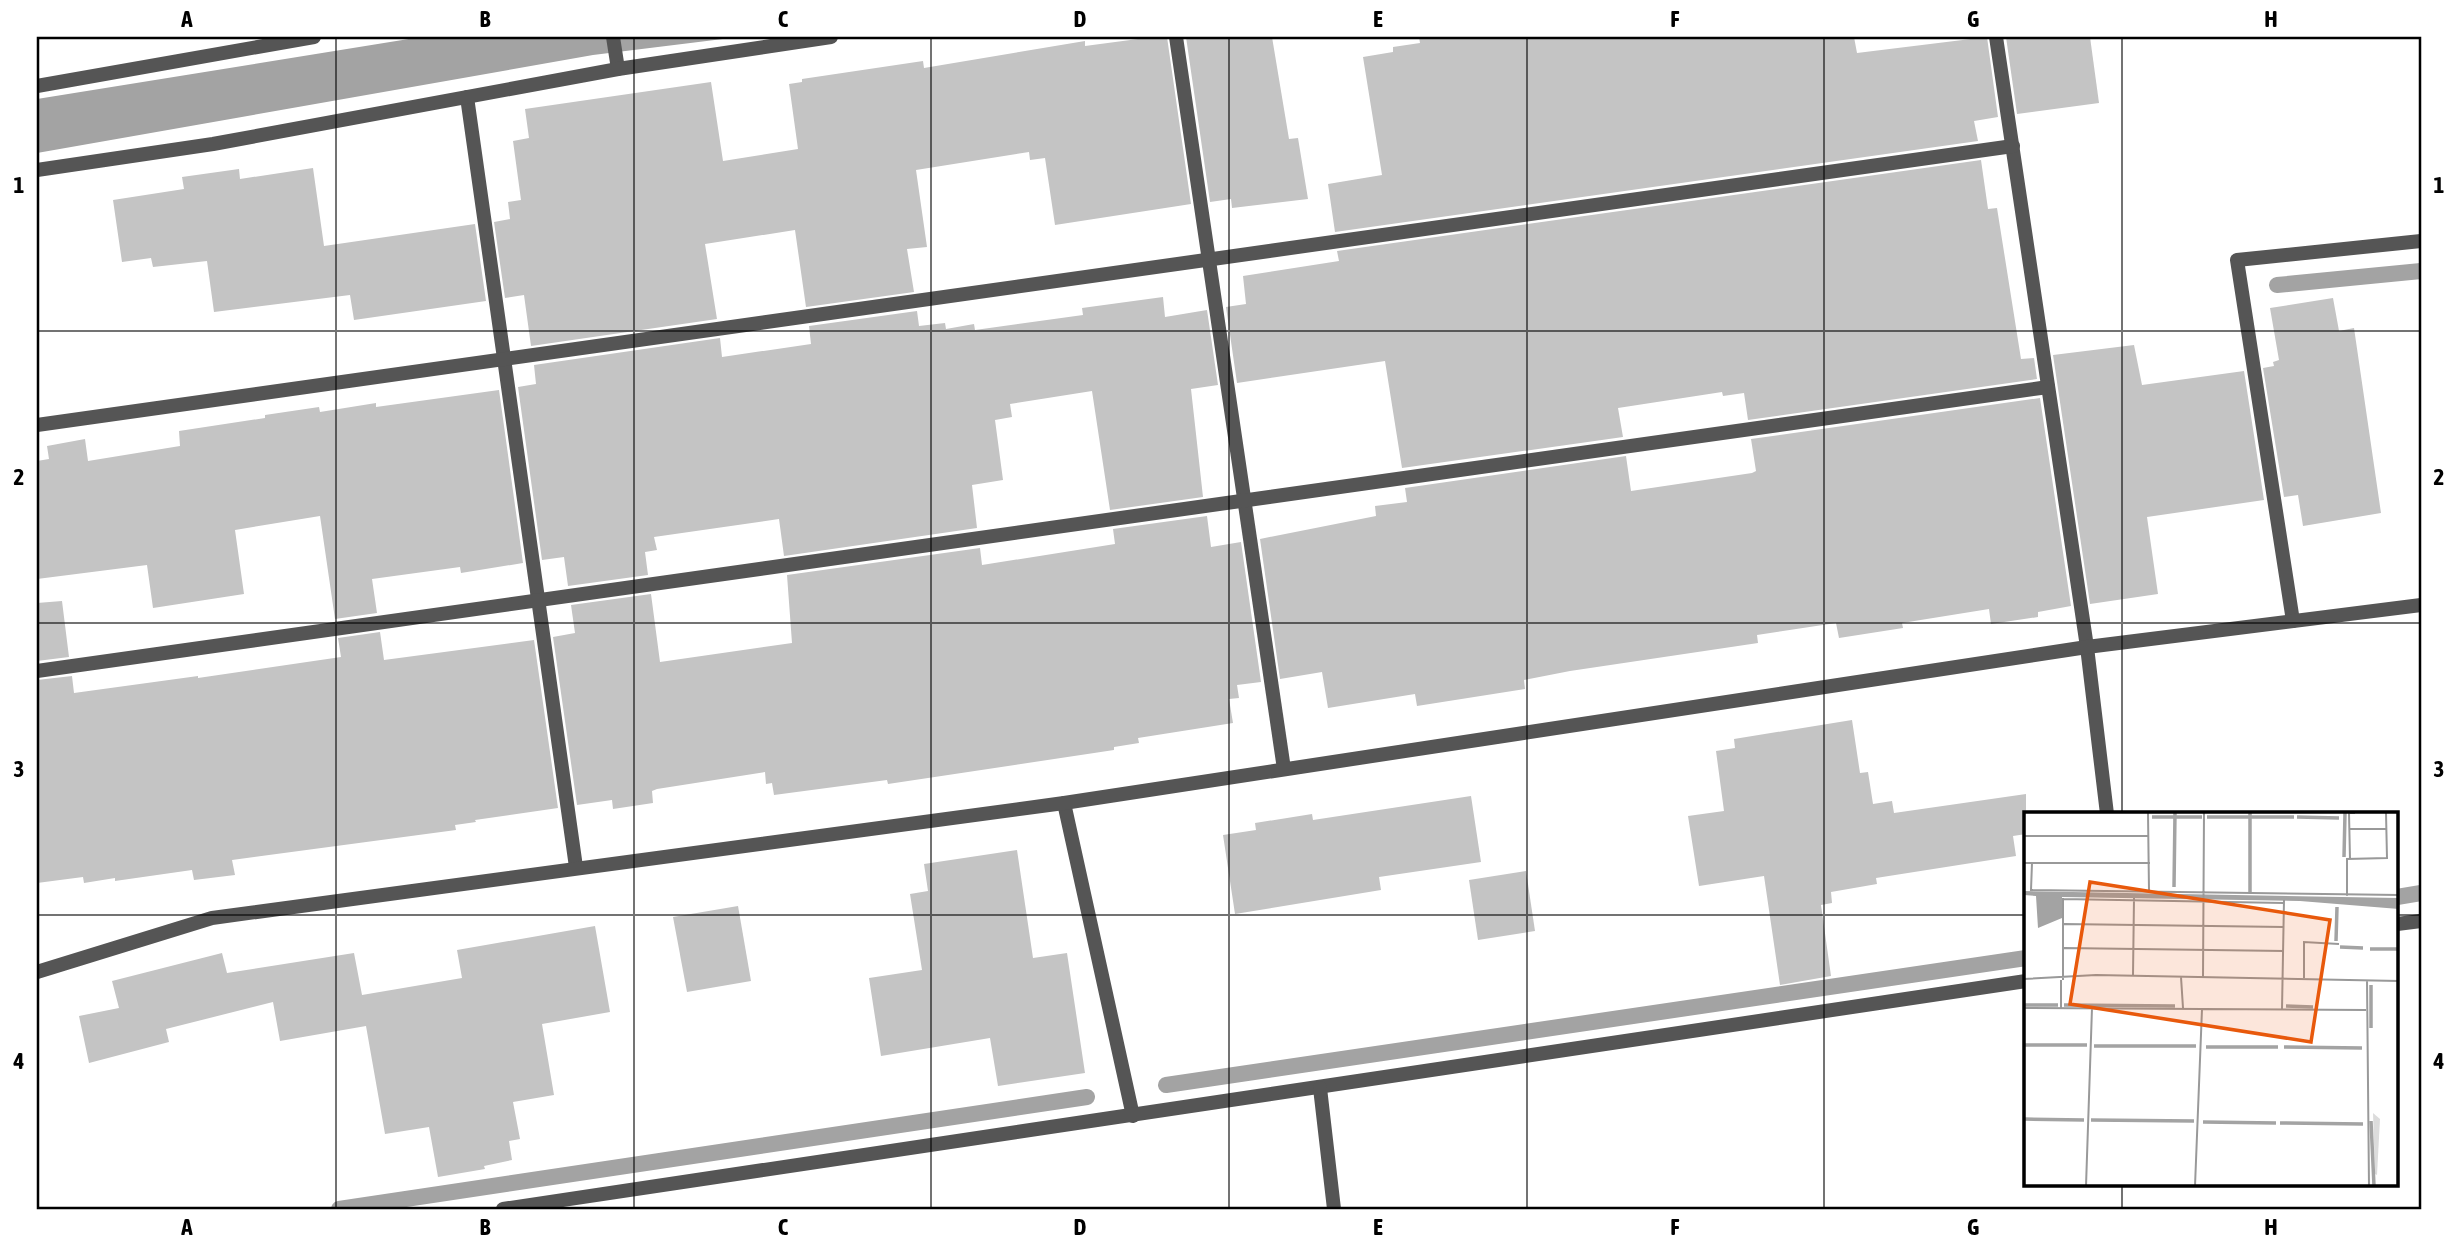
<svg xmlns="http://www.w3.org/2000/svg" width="2458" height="1246" viewBox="0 0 2458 1246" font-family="'Asap Condensed',sans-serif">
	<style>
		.water { fill: #a3a3a3 }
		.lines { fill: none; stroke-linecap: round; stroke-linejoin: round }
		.stream { stroke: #a3a3a3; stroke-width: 16 }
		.building { fill: #c4c4c4 }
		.minor { stroke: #555; stroke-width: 14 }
		.tertiary { stroke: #555; stroke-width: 14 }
		.grid { fill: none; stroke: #000; stroke-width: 2; stroke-opacity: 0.55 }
		.inset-river { fill: none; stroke: #a3a3a3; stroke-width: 3.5 }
		.inset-road { fill: none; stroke: #999; stroke-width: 2 }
		.view { fill: #e8590c; fill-opacity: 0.15; stroke: #e8590c; stroke-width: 3.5 }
		.inset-edge { fill: none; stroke: #000; stroke-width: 3.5 }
		.neatline { fill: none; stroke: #000; stroke-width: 2.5 }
		.grid-label { font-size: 23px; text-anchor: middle; font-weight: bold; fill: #000 }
	</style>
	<rect width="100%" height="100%" fill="#fff"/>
	<path class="water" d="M421 37H739L593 55 37 153V99Z"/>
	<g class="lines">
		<g class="stream">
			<path d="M2277 285 2421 271"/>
			<path d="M2397 897 2421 893"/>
			<path d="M1166 1085 2026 958"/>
			<path d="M339 1209 1087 1097"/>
		</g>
	</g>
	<g class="building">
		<path d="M1153 37H1167L1191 204 1055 225 1045 158 1030 160 1029 152 916 170 927 247 907 249 914 292 806 307 795 230 705 244 717 319 531 346 524 295 505 298 494 222 510 219 508 202 521 200 513 141 529 138 525 109 711 82 723 161 798 149 789 84 802 82V79L923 61 924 68 1085 41V46Z"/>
		<path d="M1186 37H1272L1289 139 1298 138 1308 199 1232 208 1231 199 1210 202Z"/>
		<path d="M1419 37H1854L1857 53 1987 37 1998 117 1974 121 1978 141 1335 232 1328 184 1382 175 1363 57 1393 52V47L1420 43Z"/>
		<path d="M2006 37H2090L2099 103 2017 114Z"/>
		<path d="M1981 160 1988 209 1997 208 2021 359 2034 358 2037 379 1748 420 1744 393 1723 396 1722 392 1618 408 1623 437 1402 468 1385 361 1237 383 1226 307 1246 304 1243 276 1339 261 1337 251Z"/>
		<path d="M313 168 324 246 475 224 486 301 354 320 350 295 214 312 207 261 153 267 151 258 122 262 113 200 184 189 182 177 239 169 240 179Z"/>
		<path d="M1163 297 1165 317 1207 310 1218 385 1191 389 1203 497 1110 510 1092 391 1010 404 1012 417 995 420 1003 480 972 485 977 528 784 556 779 519 654 537 657 550 645 552 648 575 568 586 564 557 542 560 518 387 536 384 534 365 720 338 722 357 811 344 809 326 917 311 919 326 945 323 946 329 974 324 975 330 1083 315 1082 308Z"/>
		<path d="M2333 298 2339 331 2354 328 2381 513 2303 526 2298 495 2284 497 2263 368 2274 366 2273 362 2279 360 2270 308Z"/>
		<path d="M2134 345 2142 385 2244 371 2264 500 2147 517 2158 594 2090 604 2053 355Z"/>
		<path d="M499 390 523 563 461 573 460 567 372 579 377 613 335 619 320 516 235 530 244 594 153 608 147 565 37 579V461L49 459 47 446 85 439 88 461 180 446 179 431 265 418V415L319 407 320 412 376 403V407Z"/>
		<path d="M2040 398 2071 606 2038 612V617L1991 624 1989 609 1902 623 1903 628 1839 638 1836 623 1757 635 1758 643 1570 671 1524 680 1525 689 1417 706 1415 694 1328 708 1322 672 1280 679 1260 539 1376 516 1375 506 1407 502 1405 488 1626 456 1631 491 1752 473 1756 471 1751 439Z"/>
		<path d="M1207 516 1211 547 1241 542 1261 682 1237 685 1239 698 1229 699 1233 723 1138 738 1139 743 1114 747V750L888 784 887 780 774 795 772 783 766 784 765 772 657 789 652 791 653 803 613 809 612 800 577 805 553 637 575 633 571 605 651 594 660 662 792 643 787 575 980 548 982 565 1115 544 1113 529Z"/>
		<path d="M62 601 69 657 37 661V603Z"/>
		<path d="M380 632 384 660 534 640 558 808 475 820 476 822 455 825 456 830 232 860 235 875 194 880 192 870 115 881V878L84 883 83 877 37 883V680L72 676 74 693 198 676V678L341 657 338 638Z"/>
		<path d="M1852 720 1860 773 1868 772 1873 804 1892 801 1894 813 2026 794V834L2013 836 2016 856 1876 878 1877 884 1831 892 1832 903 1821 905 1831 976 1780 985 1764 876 1699 886 1688 816 1724 811 1716 751 1735 748 1734 739Z"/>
		<path d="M1471 796 1481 862 1379 877 1381 890 1235 914 1223 835 1256 830 1255 823 1312 814 1313 820Z"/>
		<path d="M1017 850 1033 958 1067 953 1085 1073 998 1086 990 1038 881 1056 869 978 922 970 910 894 928 891 924 864Z"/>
		<path d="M1526 871 1535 931 1478 940 1469 880Z"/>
		<path d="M738 906 751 981 687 992 673 917Z"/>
		<path d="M595 926 610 1012 542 1024 554 1095 513 1102 520 1139 509 1141 512 1160 484 1166 485 1169 438 1177 429 1127 385 1134 366 1026 280 1041 273 1002 166 1029 169 1042 89 1063 79 1016 119 1008 112 981 222 953 227 973 354 953 362 995 462 978 457 950Z"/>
	</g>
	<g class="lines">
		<g class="minor">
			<path d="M613 37 618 69"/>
			<path d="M1176 37 1284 769"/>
			<path d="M1996 37 2087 647 2107 814"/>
			<path d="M37 86 314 37"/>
			<path d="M467 97 576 867"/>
			<path d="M37 170 213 144 618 69 831 37"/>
			<path d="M37 425 2013 146"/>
			<path d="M2293 621 2237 260 2421 241"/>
			<path d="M37 671 2048 387"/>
			<path d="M1064 803 1133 1116"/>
			<path d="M2397 924 2421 921"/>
			<path d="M37 972 212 918 1064 803 2087 647 2421 605"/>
			<path d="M503 1209 2026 981"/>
		</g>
		<path class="tertiary" d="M1320 1088 1334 1209"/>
	</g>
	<path class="grid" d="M336 37V1209M634 37V1209M931 37V1209M1229 37V1209M1527 37V1209M1824 37V1209M2122 37V814M37 331H2421M37 623H2421M37 915H2026M2397 915H2421M2122 1185V1209"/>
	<g transform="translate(2024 812)">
		<rect width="374" height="374" fill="#fff"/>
		<path d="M349 301 356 307 353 363 351 362Z" fill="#dcdcdc"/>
		<path d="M0 79 374 86 375 97 276 89 38 85V106L14 116 12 84 0 83Z" fill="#a3a3a3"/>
		<path class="inset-river" d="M128 5H178M183 5H270M273 5 315 6M320 45 321 1M150 75 151 1M226 80V1M312 129 313 95M316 135 339 136M346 137H375M0 193H34M40 193 151 194M262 194 289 195M347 216V173M0 233H63M70 234H172M182 235H254M260 235 338 236M0 307 60 308M67 308 170 309M347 309 350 374M179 310 252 311M256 311 339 312"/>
		<path class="inset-road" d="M124 1 125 79M325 17H363M0 24H124M326 47 325 1H331M0 51H126M8 51 7 78 375 83M323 84V47L363 46 362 1M39 87 260 91M40 112 260 115M40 136 260 139M109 163 110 86M157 165 159 196M179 165 180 1M280 166V130L315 132M0 167 72 163 375 169M39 168V86M343 168 345 374M0 196 342 198M37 196V168M258 197 260 88M62 374 68 196M171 374 178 197"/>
		<path class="view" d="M66 70 306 108 287 230 46 192Z"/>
		<rect width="374" height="374" class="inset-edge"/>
	</g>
	<rect width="2458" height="1246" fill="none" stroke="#ffffff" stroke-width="77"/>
	<rect x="38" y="38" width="2382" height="1170" class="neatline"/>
	<g class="grid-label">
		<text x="187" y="27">A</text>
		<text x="485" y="27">B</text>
		<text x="783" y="27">C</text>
		<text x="1080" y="27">D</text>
		<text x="1378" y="27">E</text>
		<text x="1675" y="27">F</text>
		<text x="1973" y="27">G</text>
		<text x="2271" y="27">H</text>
		<text x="19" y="193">1</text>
		<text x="2439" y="193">1</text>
		<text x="19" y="485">2</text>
		<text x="2439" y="485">2</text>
		<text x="19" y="777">3</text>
		<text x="2439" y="777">3</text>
		<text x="19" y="1069">4</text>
		<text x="2439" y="1069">4</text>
		<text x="187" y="1235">A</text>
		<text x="485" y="1235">B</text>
		<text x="783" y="1235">C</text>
		<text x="1080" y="1235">D</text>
		<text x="1378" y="1235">E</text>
		<text x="1675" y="1235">F</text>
		<text x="1973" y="1235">G</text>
		<text x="2271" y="1235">H</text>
	</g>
</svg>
